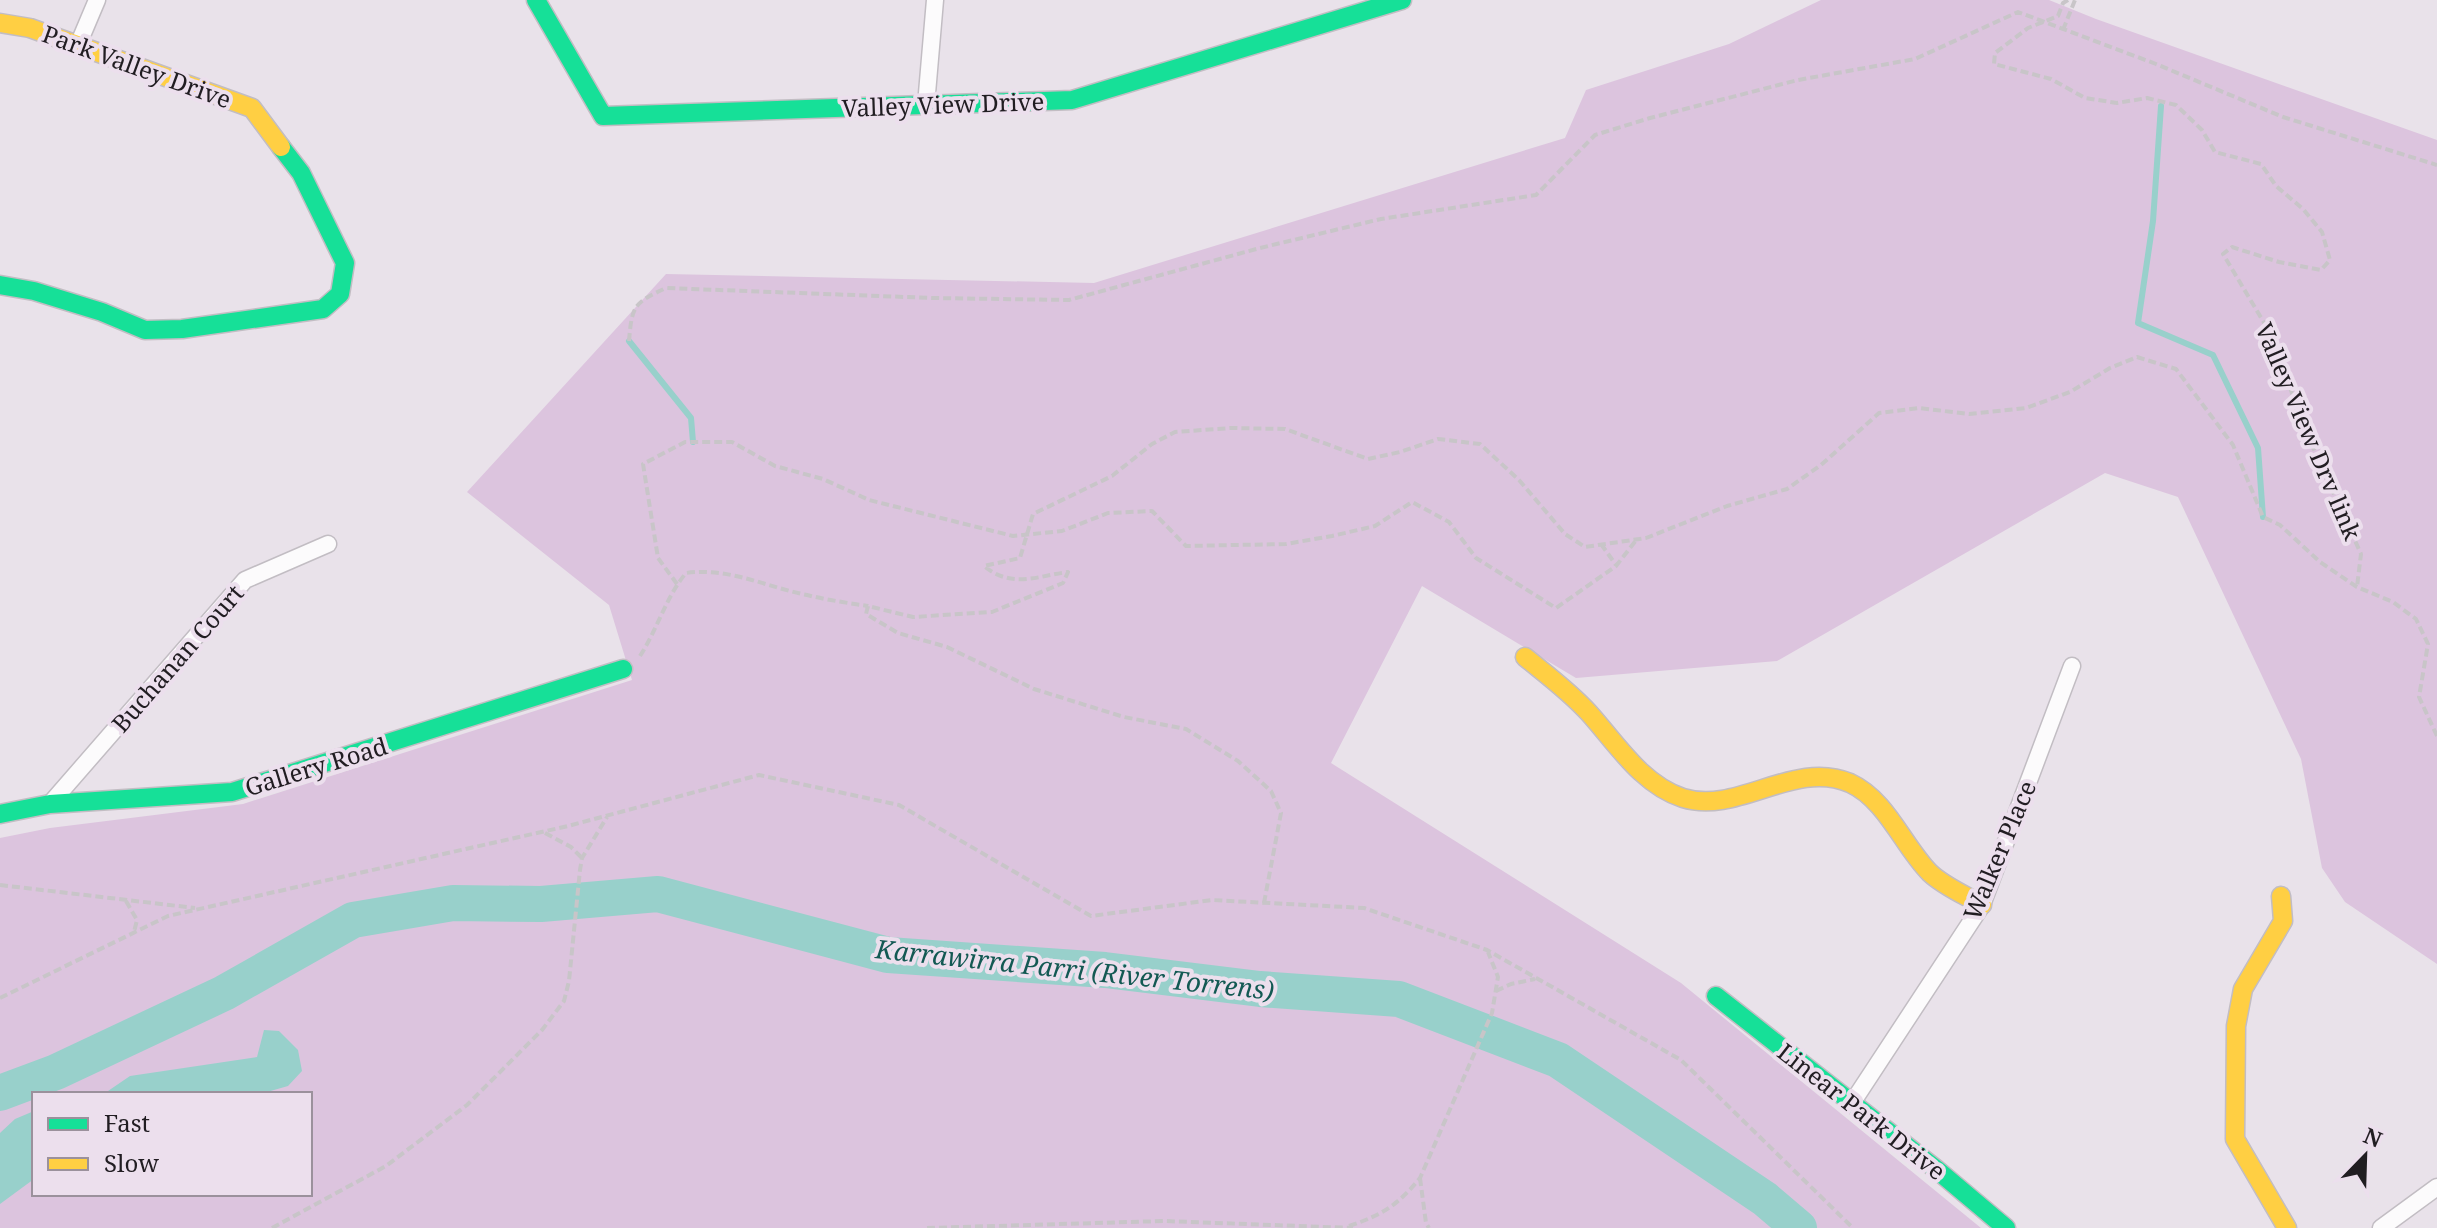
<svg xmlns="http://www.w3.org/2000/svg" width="2437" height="1228" viewBox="0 0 2437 1228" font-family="'Noto Serif',serif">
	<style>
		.green { fill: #dcc4de; fill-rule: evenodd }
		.water { fill: #98d0cb }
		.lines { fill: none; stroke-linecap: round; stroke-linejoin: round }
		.stream { stroke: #98d0cb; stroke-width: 6 }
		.river { stroke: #98d0cb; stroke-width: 36 }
		.street-casing { stroke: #c2bdc3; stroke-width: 19 }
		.fast-casing { stroke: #c2bdc3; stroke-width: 21 }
		.slow-casing { stroke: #c2bdc3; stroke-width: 21 }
		.path { stroke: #c8c5c8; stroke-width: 4; stroke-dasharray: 8 4; stroke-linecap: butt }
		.street { stroke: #fcfbfc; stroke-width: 16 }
		.fast { stroke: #16e098; stroke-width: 18 }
		.slow { stroke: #ffcf43; stroke-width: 18 }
		.labels { text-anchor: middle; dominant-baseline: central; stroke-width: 8; stroke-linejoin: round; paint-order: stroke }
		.street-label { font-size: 24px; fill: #211d22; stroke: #ecdfed }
		.water-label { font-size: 26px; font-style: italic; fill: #135953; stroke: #ecdfed }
	</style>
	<rect width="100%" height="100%" fill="#e9e2ea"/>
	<path class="green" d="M1821 0H2049L2096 19 2437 140V964L2345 902 2322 868 2301 759 2178 497 2105 473 1777 661 1576 678 1422 586 1331 763 1681 983 1981 1228H0V838L50 828 243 804 632 680 609 605 467 492 666 274 1094 283 1565 138 1586 90 1729 44ZM34 1094H310V1194H34Z"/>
	<g class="water">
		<path d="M264 1030 279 1031 298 1050 302 1071 288 1086 260 1094H95L108 1091 130 1076 257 1057Z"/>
		<path d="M34 1111V1179L0 1204V1133L15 1119Z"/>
	</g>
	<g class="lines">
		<g class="stream">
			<path d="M2161 106 2153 221 2138 323 2213 355 2258 448 2263 517"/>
			<path d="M629 341 691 418 693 442"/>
		</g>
		<path class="river" d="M0 1093 56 1072 224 993 353 920 453 903 541 904 658 894 888 955 1105 970 1260 989 1399 999 1558 1060 1765 1199 1799 1228"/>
		<g class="street-casing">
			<g id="street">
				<path d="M78 45 97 0"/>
				<path d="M926 105 935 0"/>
				<path d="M50 804 245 580 328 544"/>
				<path d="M1852 1103 1982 905 2072 666"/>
				<path d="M2381 1228 2437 1187"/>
			</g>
		</g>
		<g class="fast-casing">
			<g id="fast">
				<path d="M536 0 603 116 1072 100 1402 0"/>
				<path d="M0 285 34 291 102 312 145 330 182 329 323 309 340 294 345 263 301 173 281 147"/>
				<path d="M0 814 50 804 232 792 623 669"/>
				<path d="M1716 996 1936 1169 2006 1228"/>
			</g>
		</g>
		<g class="slow-casing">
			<g id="slow">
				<path d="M0 23 30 28 252 108 281 147"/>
				<path d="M1525 657C1547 675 1570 692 1589 713 1616 743 1642 785 1683 798 1738 815 1794 759 1850 783 1887 800 1903 846 1930 873 1945 887 1965 895 1982 905"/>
				<path d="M2281 896 2283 921 2243 989 2236 1026 2235 1139 2287 1228"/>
			</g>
		</g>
		<g class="path">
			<path d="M2068 0 2063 3 2058 16 2028 28 1995 53 1994 64 2051 79 2085 98 2117 103 2147 98 2176 105 2202 130 2215 152 2261 164 2276 186 2303 209 2322 232 2330 260 2321 270 2279 262 2232 247 2223 254 2275 341 2301 421 2361 554 2357 587"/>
			<path d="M2063 30 2075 0"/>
			<path d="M629 341C632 305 634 303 666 288L932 298 1069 300 1260 248 1381 219 1536 195 1595 135 1650 118 1798 80 1915 59 2018 12 2156 64 2283 117 2437 165"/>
			<path d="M1601 544 1616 565"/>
			<path d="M677 584 658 558 643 464 685 442H732L775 466 823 479 869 500 1013 536 1062 531 1108 513 1152 511 1186 546 1286 544 1332 536 1375 526 1412 502 1449 522 1476 558 1556 608 1616 566 1637 539"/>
			<path d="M640 656C657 630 666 597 686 573 729 567 766 587 807 595 827 600 848 603 868 606"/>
			<path d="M545 833 571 847 582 858"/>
			<path d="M0 885 195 908"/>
			<path d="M126 901 137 920 134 932"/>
			<path d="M1264 903 1281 813 1271 791 1238 761 1186 729 1124 717 1034 689 947 647 898 633 866 614 868 606 913 617 992 612 1063 583 1068 572C1037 576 1012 589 984 566L1020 558 1033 514 1112 476 1152 444 1175 432 1231 428 1285 429 1368 459 1400 452 1438 439 1480 444 1519 480 1565 534 1585 547 1646 538 1727 506 1787 489 1821 465 1879 413 1919 408 1969 414 2026 408 2070 392 2110 368 2137 357 2176 369 2233 445 2263 517 2280 525 2320 562 2357 587 2393 602 2416 619 2428 644 2419 697 2437 736"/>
			<path d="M1496 991 1511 984 1535 979"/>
			<path d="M0 998 168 916 568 826 759 775 899 805 1091 916 1212 900 1364 908 1487 950 1681 1060 1853 1228"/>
			<path d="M1420 1178 1426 1223 1429 1228"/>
			<path d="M1349 1226C1382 1215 1398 1205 1420 1178L1492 1013 1498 977 1488 952"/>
			<path d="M272 1228 386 1166 467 1105 542 1030 564 1001 569 981 580 870 582 858 607 817"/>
			<path d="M927 1228 1164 1221 1353 1228"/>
		</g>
		<use href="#street" class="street"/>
		<use href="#fast" class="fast"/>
		<use href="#slow" class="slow"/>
	</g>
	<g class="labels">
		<g class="street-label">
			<text transform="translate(137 66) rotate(20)">Park Valley Drive</text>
			<text transform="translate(943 104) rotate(-2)">Valley View Drive</text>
			<text transform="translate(2309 431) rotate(67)">Valley View Drv link</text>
			<text transform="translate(177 658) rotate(-49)">Buchanan Court</text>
			<text transform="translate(316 766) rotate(-17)">Gallery Road</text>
			<text transform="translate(1999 850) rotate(-67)">Walker Place</text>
			<text transform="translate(1862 1111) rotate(38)">Linear Park Drive</text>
		</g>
		<g class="water-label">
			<text transform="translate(1075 969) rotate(6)">Karrawirra Parri (River Torrens)</text>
		</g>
	</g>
	<rect x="32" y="1092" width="280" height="104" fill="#ecdfed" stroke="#9b919c" stroke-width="2"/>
	<rect x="48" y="1118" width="40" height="12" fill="#16e098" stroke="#9b919c" stroke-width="2"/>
	<text x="104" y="1132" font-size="24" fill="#211d22">Fast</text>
	<rect x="48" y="1158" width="40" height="12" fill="#ffcf43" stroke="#9b919c" stroke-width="2"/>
	<text x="104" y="1172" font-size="24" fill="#211d22">Slow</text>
	<g transform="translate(2365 1156) rotate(23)" stroke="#ecdfed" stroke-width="6" paint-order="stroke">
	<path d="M0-6L14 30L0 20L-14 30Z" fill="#211d22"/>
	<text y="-12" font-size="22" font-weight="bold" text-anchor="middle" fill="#211d22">N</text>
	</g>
</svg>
